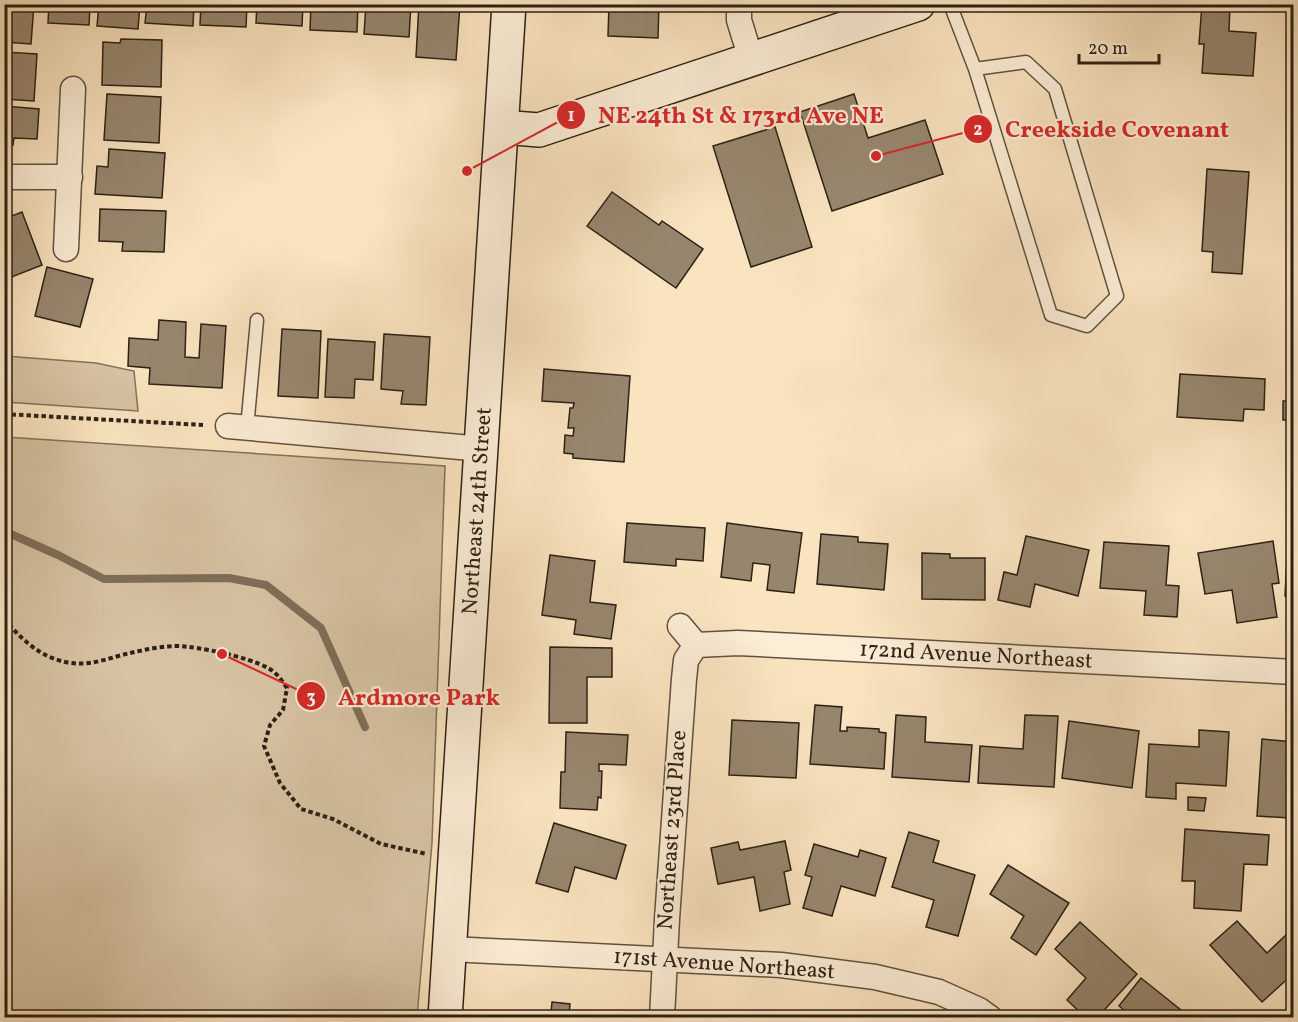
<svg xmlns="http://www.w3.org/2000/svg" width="1298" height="1022" viewBox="0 0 1298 1022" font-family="Vollkorn,serif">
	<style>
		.green { fill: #d7c3a3; stroke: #82725c; stroke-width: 1.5 }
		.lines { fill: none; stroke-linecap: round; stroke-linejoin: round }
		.stream { stroke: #7e6e59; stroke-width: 8 }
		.building { fill: #97866e; stroke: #2c2115; stroke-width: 1.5 }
		.lane-casing { stroke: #605240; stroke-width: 15 }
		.street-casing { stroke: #605240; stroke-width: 27 }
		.secondary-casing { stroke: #2c2115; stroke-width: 36 }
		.path { stroke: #2c2115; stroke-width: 4; stroke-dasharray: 4.5 3; stroke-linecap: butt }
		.lane { stroke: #fcedd6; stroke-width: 12 }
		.street { stroke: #fcedd6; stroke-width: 24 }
		.secondary { stroke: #fcedd6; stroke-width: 33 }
		.labels { text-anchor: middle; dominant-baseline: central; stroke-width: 4.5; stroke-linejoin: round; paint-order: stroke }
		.street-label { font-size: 22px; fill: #2c2115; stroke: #fcedd6 }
		.leader { fill: none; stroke: #d62828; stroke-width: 2 }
		.callout-dot { fill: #d62828; stroke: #fcedd6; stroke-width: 2 }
		.mark-label { font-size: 18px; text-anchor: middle; font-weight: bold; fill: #fff }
		.callout-label { font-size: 24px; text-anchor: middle; font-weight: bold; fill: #d62828; stroke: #fcedd6; stroke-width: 4.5; stroke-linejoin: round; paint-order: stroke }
	</style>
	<rect width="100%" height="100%" fill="#fae4c0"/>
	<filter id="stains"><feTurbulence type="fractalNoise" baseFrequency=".00333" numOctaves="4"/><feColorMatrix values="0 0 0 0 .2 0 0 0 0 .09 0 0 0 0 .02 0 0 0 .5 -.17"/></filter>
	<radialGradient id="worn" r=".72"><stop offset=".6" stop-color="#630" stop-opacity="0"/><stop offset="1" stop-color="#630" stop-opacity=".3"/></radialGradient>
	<g class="green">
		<path d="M5 356 96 363 134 371 138 411 5 402Z"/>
		<path d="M5 437 445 466 432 843 417 1017H5Z"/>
	</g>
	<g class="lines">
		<path class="stream" d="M4 531 58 555 104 579 229 578 266 585 321 628 365 727"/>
	</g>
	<g class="building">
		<path d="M4 4H34L31 44 4 42Z"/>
		<path d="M49 4H90L89 25 48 23Z"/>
		<path d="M99 4H140L138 29 97 26Z"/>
		<path d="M147 4H194L193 26 145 23Z"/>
		<path d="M201 4H247L246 27 200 25Z"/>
		<path d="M257 4H303L302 26 256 23Z"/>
		<path d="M311 4H358L357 32 310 30Z"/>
		<path d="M366 4H411L409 37 364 34Z"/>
		<path d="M419 4H460L456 60 416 57Z"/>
		<path d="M609 4H659L658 38 608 36Z"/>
		<path d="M1202 4H1230L1229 31 1256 33 1253 76 1202 73 1204 44H1199Z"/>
		<path d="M121 39 162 40 161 87 102 85 103 42 120 43Z"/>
		<path d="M4 52 37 54 34 101 4 99Z"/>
		<path d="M107 94 161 97 159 143 104 140Z"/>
		<path d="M854 94 868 138 925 120 943 174 832 211 800 112Z"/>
		<path d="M4 106 39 109 37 139 14 138 13 145 4 144Z"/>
		<path d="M775 127 812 247 751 267 713 146Z"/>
		<path d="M109 149 165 153 162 198 95 194 97 166 108 167Z"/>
		<path d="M1207 169 1249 172 1242 274 1212 272 1213 252 1202 251Z"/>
		<path d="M612 192 659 225 662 221 703 249 676 288 587 226Z"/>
		<path d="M100 209 166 211 164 252 122 251 123 242 99 241Z"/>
		<path d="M22 212 42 265 4 280V219Z"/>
		<path d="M47 267 93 279 80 327 35 316Z"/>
		<path d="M159 320 186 322 185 357 199 358 201 324 226 326 222 388 149 384 150 368 128 366 129 338 158 340Z"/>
		<path d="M282 329 321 331 318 398 278 396Z"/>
		<path d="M384 334 430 337 426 405 401 404 403 391 381 389Z"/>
		<path d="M328 339 375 342 373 380 355 379 354 398 325 397Z"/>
		<path d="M544 369 630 376 624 462 573 458V454L564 453 565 435 573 436 574 428H568L570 408H573L574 403 542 401Z"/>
		<path d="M1180 374 1265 379 1264 410 1244 409 1243 421 1177 417Z"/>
		<path d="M1283 401H1294V447L1292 420H1283Z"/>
		<path d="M627 523 705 528 703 561 676 559V566L624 562Z"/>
		<path d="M727 523 802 533 794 593 767 590 770 565 753 563 751 581 721 577Z"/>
		<path d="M821 534 858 537V542L888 544 884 590 817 584Z"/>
		<path d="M1026 536 1089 550 1078 596 1035 584 1030 607 998 600 1004 572 1017 575Z"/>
		<path d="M1273 541 1279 583 1272 584 1277 617 1237 623 1232 590 1205 594 1198 553Z"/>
		<path d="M1104 542 1169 546 1166 585 1179 586 1177 617 1144 615 1146 591 1100 588Z"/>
		<path d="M922 553 950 554V558H985V600L922 599Z"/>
		<path d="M550 555 595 561 590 602 616 605 611 639 574 634 576 620 542 615Z"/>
		<path d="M1287 558H1294V596H1285Z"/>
		<path d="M550 647 612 648V677H587V723H549Z"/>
		<path d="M815 705 842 707 840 731H847V727L879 729V732L886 733 884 769 810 764Z"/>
		<path d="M896 715 926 717 925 742 972 745 969 782 892 777Z"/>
		<path d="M1025 715 1058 716 1054 787 978 783 980 746 1023 749Z"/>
		<path d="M732 720 799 723 796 778 729 775Z"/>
		<path d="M1069 721 1139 731 1132 788 1062 778Z"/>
		<path d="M1199 730 1229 732 1226 786 1176 783V799L1146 797 1149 744 1199 747Z"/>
		<path d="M566 732 628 735 626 765 599 764V771H602L601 798 598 797 597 810 560 808 561 772H565Z"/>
		<path d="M1262 739 1294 742V791H1292L1290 818 1257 816Z"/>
		<path d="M1188 797 1206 798 1204 811 1188 810Z"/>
		<path d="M554 823 626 845 616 879 575 867 568 892 536 883Z"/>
		<path d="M1185 829 1269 835 1267 865 1244 864 1241 911 1194 908 1195 881H1182Z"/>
		<path d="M909 832 939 841 933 862 975 875 958 936 926 927 934 900 892 887Z"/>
		<path d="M785 841 791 870 784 872 790 904 760 911 754 877 718 884 711 848 738 842 740 850Z"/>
		<path d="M814 844 858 857 860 850 886 858 875 896 841 886 832 916 803 908 812 877 805 875Z"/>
		<path d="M1008 865 1069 903 1036 955 1011 938 1024 916 990 894Z"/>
		<path d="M1237 921 1267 953 1287 934 1294 941V973L1262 1002 1210 945Z"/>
		<path d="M1080 922 1137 974 1097 1018H1086L1067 1000 1086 978 1055 949Z"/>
		<path d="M1141 978 1191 1018H1134L1119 1006Z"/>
		<path d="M552 1002 570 1004 569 1015 551 1013Z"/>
	</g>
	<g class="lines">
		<g class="lane-casing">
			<g id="lane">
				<path d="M950 4 975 69 1051 315 1087 326 1117 296 1055 89 1026 62 975 69"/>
				<path d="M247 428 257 320"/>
			</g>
		</g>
		<g class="street-casing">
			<g id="street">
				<path d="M739 4V20L751 59"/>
				<path d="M4 177H70"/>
				<path d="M66 249 73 89"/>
				<path d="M228 426 482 449"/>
				<path d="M680 626 696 645"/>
				<path d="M450 949 781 965 875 977 939 992 979 1010 990 1018"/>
				<path d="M662 1018 667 919 684 679 686 660 696 645 738 643 1294 672"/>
			</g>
		</g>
		<g class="secondary-casing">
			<g id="secondary">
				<path d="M502 127 539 130 918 4"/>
				<path d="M445 1018 509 4"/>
			</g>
		</g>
		<g class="path">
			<path d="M4 414 203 425"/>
			<path d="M4 619C22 640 43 660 72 663 91 666 112 657 130 653 148 649 170 644 189 647 209 649 262 660 275 673 280 677 283 683 287 688L283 710 270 725 264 746 280 783 301 809 333 819 381 844 427 854"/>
		</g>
		<use href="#lane" class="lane"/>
		<use href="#street" class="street"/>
		<use href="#secondary" class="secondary"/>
	</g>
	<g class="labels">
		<g class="street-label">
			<text transform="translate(478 511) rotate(-86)">Northeast 24th Street</text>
			<text transform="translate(976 656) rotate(3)">172nd Avenue Northeast</text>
			<text transform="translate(673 830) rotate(-86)">Northeast 23rd Place</text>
			<text transform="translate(724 965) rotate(4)">171st Avenue Northeast</text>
		</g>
	</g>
	<path class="leader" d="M467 171L571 115M876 156L978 129M222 654L311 696"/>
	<g class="callout-dot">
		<circle cx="467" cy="171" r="6"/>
		<circle cx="876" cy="156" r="6"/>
		<circle cx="222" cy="654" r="6"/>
		<circle cx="571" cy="115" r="15"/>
		<circle cx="978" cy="129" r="15"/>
		<circle cx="311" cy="696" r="15"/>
	</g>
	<g class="mark-label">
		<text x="571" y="121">1</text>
		<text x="978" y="135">2</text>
		<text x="311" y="703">3</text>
	</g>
	<g class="callout-label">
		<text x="741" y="123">NE 24th St &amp; 173rd Ave NE</text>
		<text x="1117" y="137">Creekside Covenant</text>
		<text x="419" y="705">Ardmore Park</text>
	</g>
	<rect width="1298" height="1022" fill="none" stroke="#fae4c0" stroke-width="24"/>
	<rect x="6" y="6" width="1286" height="1010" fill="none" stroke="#2c2115" stroke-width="3"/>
	<rect x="12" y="12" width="1274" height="998" fill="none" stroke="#2c2115" stroke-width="1.5"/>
	<path d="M1079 54v9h80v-9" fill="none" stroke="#2c2115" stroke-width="3"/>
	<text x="1088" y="54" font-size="18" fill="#2c2115" stroke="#fcedd6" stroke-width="4.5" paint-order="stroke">20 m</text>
	<rect width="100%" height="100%" filter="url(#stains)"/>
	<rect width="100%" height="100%" fill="url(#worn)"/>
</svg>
